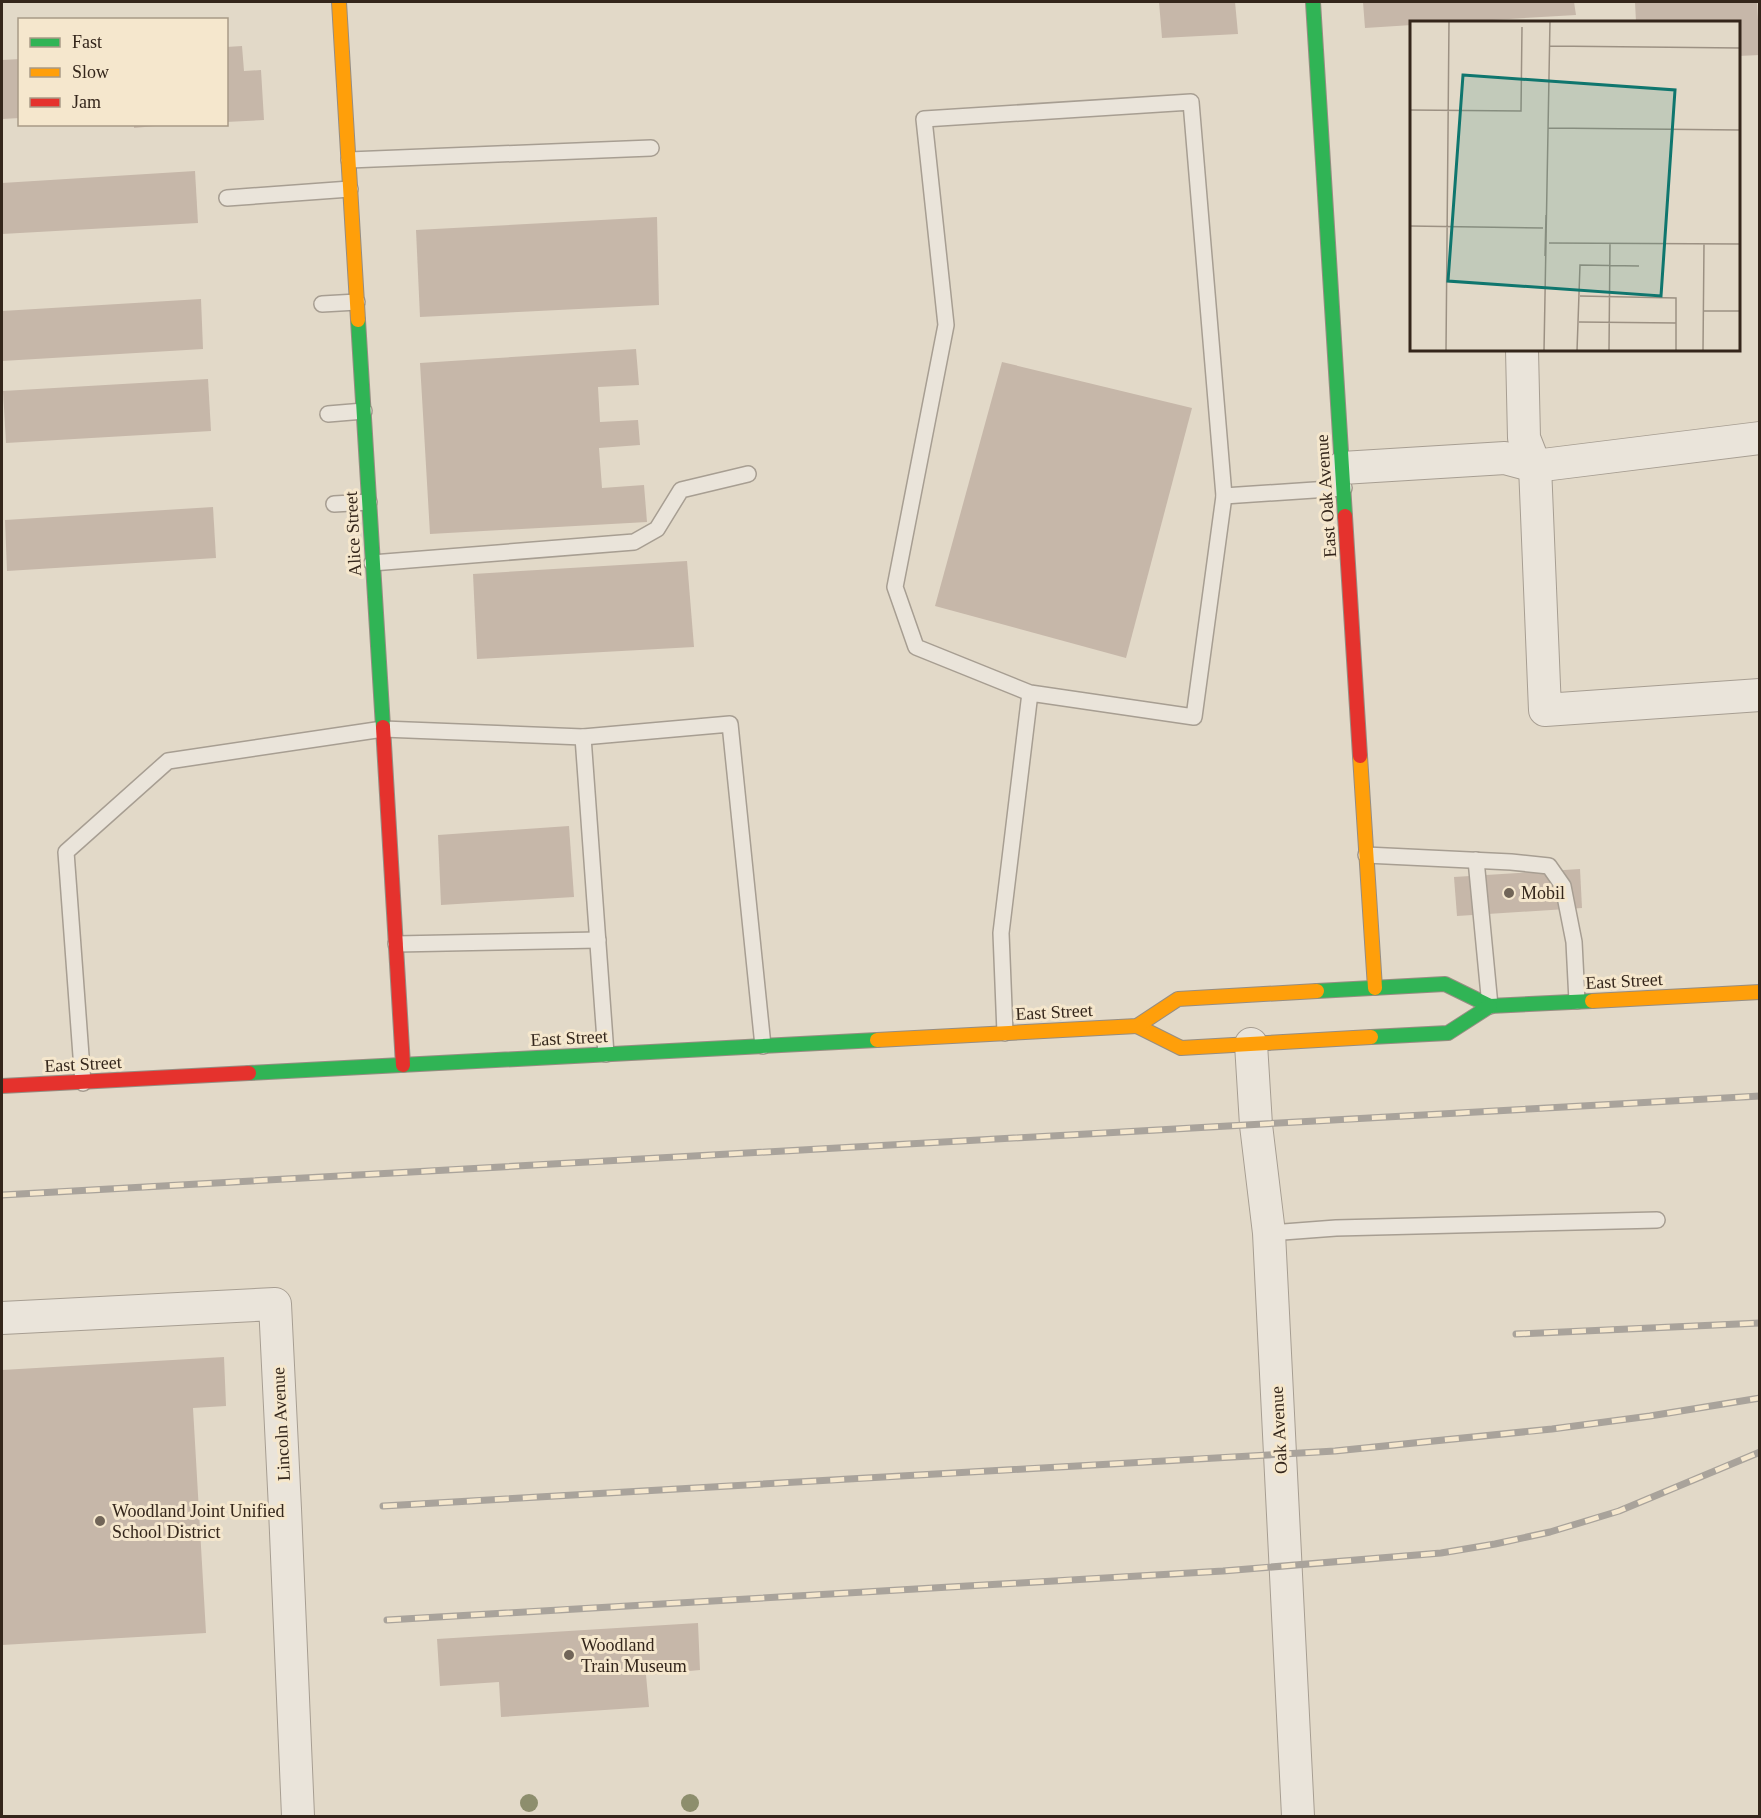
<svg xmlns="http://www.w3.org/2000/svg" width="1761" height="1818" viewBox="0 0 1761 1818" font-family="'Times New Roman',serif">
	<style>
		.building { fill: #c6b7a9 }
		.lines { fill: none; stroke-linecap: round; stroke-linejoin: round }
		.lane-casing { stroke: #a79e92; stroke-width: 18 }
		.street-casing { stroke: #a79e92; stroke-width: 34 }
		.fast-casing { stroke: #968d82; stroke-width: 16 }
		.slow-casing { stroke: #968d82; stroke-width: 16 }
		.jam-casing { stroke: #968d82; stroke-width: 16 }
		.lane { stroke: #eae4da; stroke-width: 15 }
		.street { stroke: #eae4da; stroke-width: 32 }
		.fast { stroke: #30b455; stroke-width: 14 }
		.slow { stroke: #ff9f0a; stroke-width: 14 }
		.jam { stroke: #e5322d; stroke-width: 14 }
		.rail-casing { stroke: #a9a39b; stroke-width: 7 }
		.rail { stroke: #f5e7cd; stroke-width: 4.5; stroke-dasharray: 14; stroke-linecap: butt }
		.tree { fill: #8d8e6d }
		.poi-dot { fill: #716558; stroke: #f5e7cd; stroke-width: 2 }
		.labels { text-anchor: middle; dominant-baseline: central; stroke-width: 6; stroke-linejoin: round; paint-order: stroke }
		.street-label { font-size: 18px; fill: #34261b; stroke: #f5e7cd }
		.poi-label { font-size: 18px; fill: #34261b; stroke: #f5e7cd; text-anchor: start }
		.inset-road { fill: none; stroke: #9c9183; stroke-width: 1.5 }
		.view { fill: #0f766e; fill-opacity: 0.15; stroke: #0f766e; stroke-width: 3 }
		.inset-edge { fill: none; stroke: #34261b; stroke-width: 3 }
	</style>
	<rect width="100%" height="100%" fill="#e2d9c8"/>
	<g class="building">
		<path d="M1159 2H1235L1238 34 1162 38Z"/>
		<path d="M1363 2H1574L1576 15 1459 22H1412V25L1365 28Z"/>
		<path d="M1635 2H1757L1760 55 1738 56V22H1636Z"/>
		<path d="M242 46 244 71 261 70 264 120 226 122V47Z"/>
		<path d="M20 59V118L2 119V60Z"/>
		<path d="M134 124H155V126L134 128Z"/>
		<path d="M195 171 198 223 2 234V183Z"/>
		<path d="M657 217 659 305 420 317 416 230Z"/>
		<path d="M201 299 203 349 2 361V311Z"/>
		<path d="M636 349 639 385 598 387 600 422 638 420 640 445 599 448 602 488 644 485 647 522 430 534 420 363Z"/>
		<path d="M1002 362 1192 408 1126 658 935 606Z"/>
		<path d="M208 379 211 431 6 443 3 391Z"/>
		<path d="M213 507 216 558 7 571 5 520Z"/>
		<path d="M687 561 694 647 477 659 473 574Z"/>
		<path d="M569 826 574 897 441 905 438 835Z"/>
		<path d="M1580 869 1582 908 1457 916 1454 877Z"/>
		<path d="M224 1357 226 1406 193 1408 206 1633 2 1645V1370Z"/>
		<path d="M698 1623 700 1670 646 1675 649 1707 501 1717 499 1682 440 1686 437 1639Z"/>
	</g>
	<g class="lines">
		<g class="lane-casing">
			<g id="lane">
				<path d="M349 160 651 148"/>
				<path d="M227 198 350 189"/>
				<path d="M322 304 357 302"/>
				<path d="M328 414 364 411"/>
				<path d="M1224 496 1344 488"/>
				<path d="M334 504 369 502"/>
				<path d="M372 563 634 542 657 529 681 490 748 474"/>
				<path d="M583 737 730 724 763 1046"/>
				<path d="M1366 855 1511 862 1549 866 1563 886 1574 942 1577 1001"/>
				<path d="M1476 860 1490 1006"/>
				<path d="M396 944 598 940"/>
				<path d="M1005 1033 1001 933 1030 693 916 647 895 587 946 325 924 119 1191 102 1224 496 1194 717 1030 693"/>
				<path d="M83 1083 66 852 168 761 383 729 583 737 606 1054"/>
				<path d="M1269 1233 1336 1228 1657 1220"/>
			</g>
		</g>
		<g class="street-casing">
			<g id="street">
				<path d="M1522 350 1524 438 1535 466 1545 710 1760 695"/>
				<path d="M1342 468 1505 458 1535 466 1760 438"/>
				<path d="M1251 1044 1256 1125 1269 1233 1298 1816"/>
				<path d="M2 1318 275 1304 285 1509 298 1816"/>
			</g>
		</g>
		<g class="fast-casing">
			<g id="fast">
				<path d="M1313 2 1345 516"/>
				<path d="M358 320 383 727"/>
				<path d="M1317 991 1445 984 1490 1006 1592 1001"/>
				<path d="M1371 1037 1448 1033 1490 1006"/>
				<path d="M249 1073 877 1040"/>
			</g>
		</g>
		<g class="slow-casing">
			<g id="slow">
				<path d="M339 2 358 320"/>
				<path d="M1360 756 1375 988"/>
				<path d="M1592 1001 1760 992"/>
				<path d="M1137 1026 1181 1048 1371 1037"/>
				<path d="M877 1040 1137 1026 1178 999 1317 991"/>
			</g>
		</g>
		<g class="jam-casing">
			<g id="jam">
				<path d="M1345 516 1360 756"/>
				<path d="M383 727 403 1065"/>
				<path d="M2 1086 249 1073"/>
			</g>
		</g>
		<use href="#lane" class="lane"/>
		<use href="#street" class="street"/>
		<use href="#fast" class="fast"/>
		<use href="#slow" class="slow"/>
		<use href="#jam" class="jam"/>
		<g class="rail-casing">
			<g id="rail">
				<path d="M2 1195 1760 1096"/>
				<path d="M1516 1334 1760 1323"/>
				<path d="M383 1506 1335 1451 1552 1429 1650 1416 1760 1398"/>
				<path d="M387 1620 1223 1571 1441 1553 1495 1544 1550 1532 1619 1511 1760 1452"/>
			</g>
		</g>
		<use href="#rail" class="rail"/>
	</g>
	<g class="tree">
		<circle cx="529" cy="1803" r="9"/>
		<circle cx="690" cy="1803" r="9"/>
	</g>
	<g class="poi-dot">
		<circle cx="1509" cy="893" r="6"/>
		<circle cx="100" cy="1521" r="6"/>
		<circle cx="569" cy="1655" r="6"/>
	</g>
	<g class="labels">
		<g class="street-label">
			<text transform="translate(1326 496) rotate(-94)">East Oak Avenue</text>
			<text transform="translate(353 534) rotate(-93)">Alice Street</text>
			<text transform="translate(1624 981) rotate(-3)">East Street</text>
			<text transform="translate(1054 1012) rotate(-3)">East Street</text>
			<text transform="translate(569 1038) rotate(-3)">East Street</text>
			<text transform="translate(83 1064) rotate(-3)">East Street</text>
			<text transform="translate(281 1424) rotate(-93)">Lincoln Avenue</text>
			<text transform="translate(1279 1430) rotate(-93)">Oak Avenue</text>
		</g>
		<g class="poi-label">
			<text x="1521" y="893">Mobil</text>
			<text x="112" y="1511">Woodland Joint Unified<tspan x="112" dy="21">School District</tspan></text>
			<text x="581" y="1645">Woodland<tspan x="581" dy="21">Train Museum</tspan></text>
		</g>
	</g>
	<g transform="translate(1410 21)">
		<rect width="330" height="330" fill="#e2d9c8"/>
		<path class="inset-road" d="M139 25 330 27M0 89 111 90 112 6M138 107 330 109M0 205 133 207M139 222 330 223M135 235 136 194M170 275 266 277V330M294 290H330M169 301 266 302M36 330 39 0M134 330 140 0M167 330 170 244 229 245M199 330 200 222M293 330 294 223"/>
		<path class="view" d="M53 54 265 69 251 275 38 260Z"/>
		<rect width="330" height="330" class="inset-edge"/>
	</g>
	<rect width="1761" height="1818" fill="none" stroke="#34261b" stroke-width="6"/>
	<rect x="18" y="18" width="210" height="108" fill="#f5e7cd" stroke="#a89a86" stroke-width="1.5"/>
	<rect x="30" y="38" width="30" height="9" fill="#30b455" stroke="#a89a86" stroke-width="1.5"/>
	<text x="72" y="48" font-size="18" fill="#34261b">Fast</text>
	<rect x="30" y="68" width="30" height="9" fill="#ff9f0a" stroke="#a89a86" stroke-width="1.5"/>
	<text x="72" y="78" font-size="18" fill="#34261b">Slow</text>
	<rect x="30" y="98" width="30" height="9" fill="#e5322d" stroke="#a89a86" stroke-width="1.5"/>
	<text x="72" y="108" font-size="18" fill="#34261b">Jam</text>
</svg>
